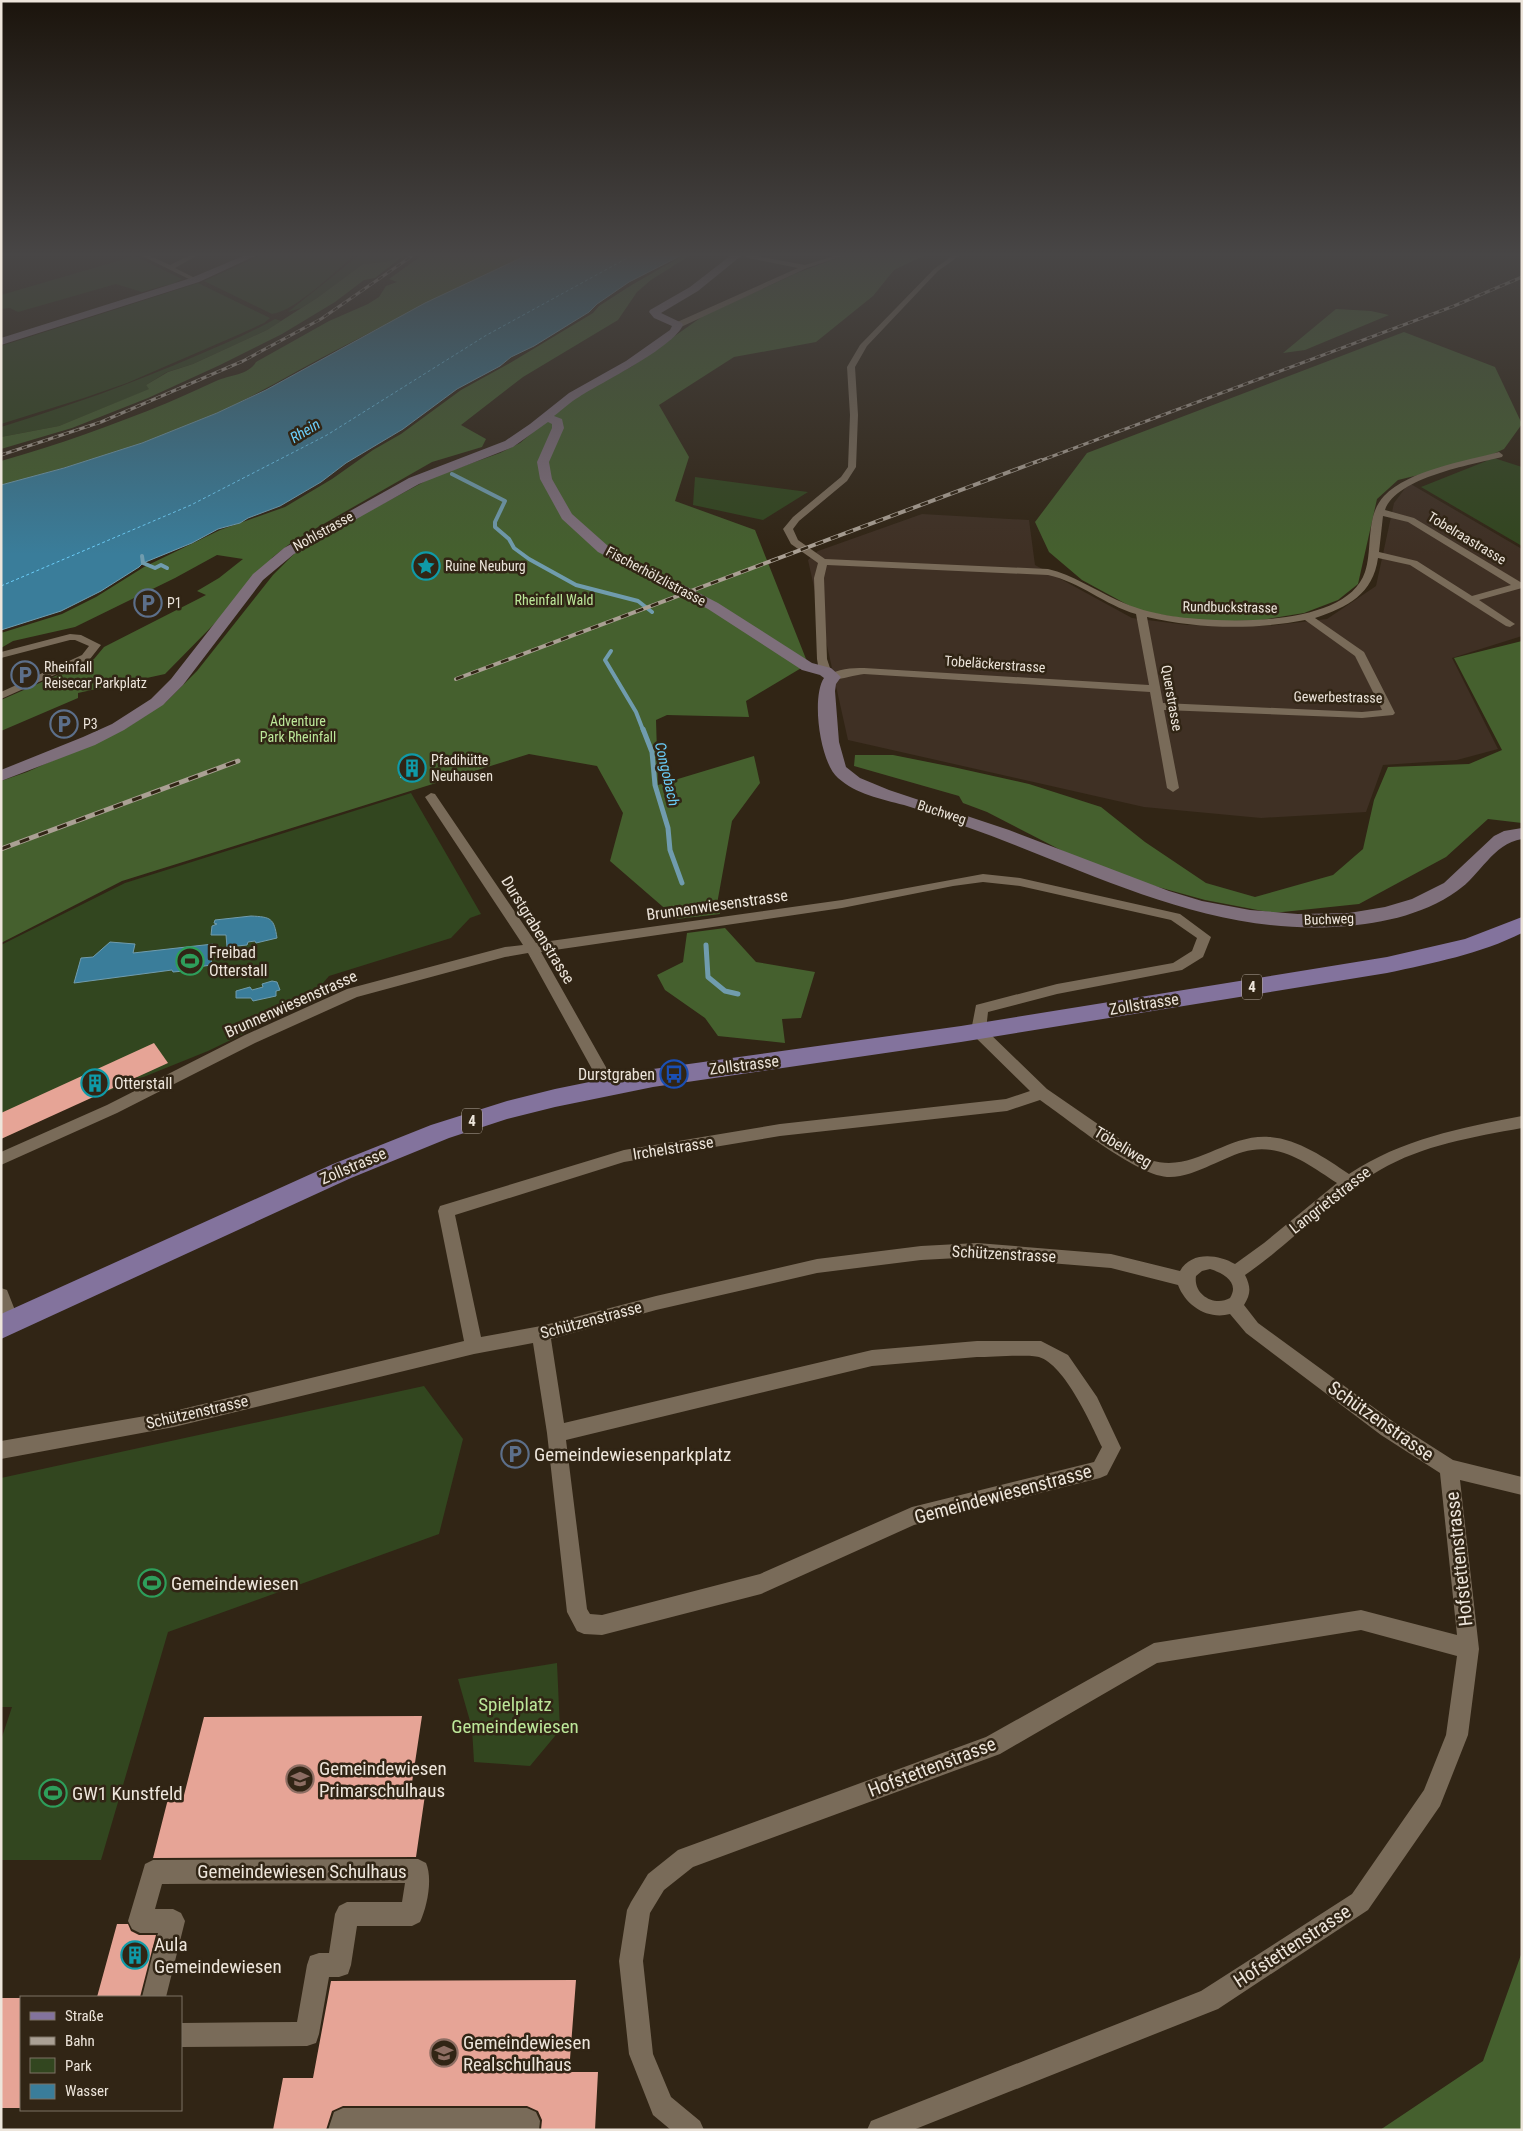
<svg xmlns="http://www.w3.org/2000/svg" width="1523" height="2131" viewBox="0 0 1523 2131" font-family="'Roboto Condensed',sans-serif">
	<style>
		.industrial { fill: #3f3024 }
		.green { fill: #32461f }
		.forest { fill: #45602e }
		.water { fill: #3a7d9a; stroke: #709cae }
		.lines { fill: none; stroke-linecap: round; stroke-linejoin: round }
		.stream-far1 { stroke: #709cae; stroke-width: 4 }
		.stream { stroke: #709cae; stroke-width: 5 }
		.ferry { stroke: #6bcefa; stroke-width: 1; stroke-dasharray: 3 2.5; stroke-linecap: butt }
		.building { fill: #e6a496 }
		.street { fill: #796b59; fill-rule: evenodd }
		.secondary { fill: #7e6f7b; fill-rule: evenodd }
		.primary { fill: #83739d; fill-rule: evenodd }
		.rail-far2-casing { stroke: #aaa094; stroke-width: 3 }
		.rail-far1-casing { stroke: #aaa094; stroke-width: 4 }
		.rail-casing { stroke: #aaa094; stroke-width: 5 }
		.rail-far2 { stroke: #312515; stroke-width: 2; stroke-dasharray: 5.5; stroke-linecap: butt }
		.rail-far1 { stroke: #312515; stroke-width: 2.5; stroke-dasharray: 8; stroke-linecap: butt }
		.rail { stroke: #312515; stroke-width: 3; stroke-dasharray: 10; stroke-linecap: butt }
		.labels { text-anchor: middle; dominant-baseline: central; stroke-width: 5; stroke-linejoin: round; paint-order: stroke }
		.far-street-label { font-size: 14px; fill: #ede5db; stroke: #312515 }
		.far-poi-label { font-size: 14px; fill: #ede5db; stroke: #312515; text-anchor: start }
		.far-park-label { font-size: 14px; fill: #bce799; stroke: #312515 }
		.far-water-label { font-size: 15px; font-style: italic; fill: #6bcefa; stroke: #312515 }
		.shield { fill: #312515; stroke: #b5aba0; stroke-width: 1 }
		.shield-label { font-size: 15px; font-weight: bold; fill: #ede5db }
		.street-label { font-size: 16px; fill: #ede5db; stroke: #312515 }
		.poi-label { font-size: 16px; fill: #ede5db; stroke: #312515; text-anchor: start }
		.near-street-label { font-size: 19px; fill: #ede5db; stroke: #312515 }
		.near-poi-label { font-size: 19px; fill: #ede5db; stroke: #312515; text-anchor: start }
		.near-park-label { font-size: 19px; fill: #bce799; stroke: #312515 }
	</style>
	<rect width="100%" height="100%" fill="#312515"/>
	<path class="industrial" d="M1409 483 1522 549V636L1452 658 1498 749 1457 760 1383 765 1366 812 1261 818 1144 807 848 740 808 560 818 551 922 514 1029 520 1035 565 1132 618 1187 625 1268 626 1327 619 1376 586 1394 503Z"/>
	<g class="green">
		<path d="M135 256 182 279 170 285H167L142 292 116 284 18 312 10 308 1 309V295Z"/>
		<path d="M260 256H353C335 272 295 311 272 314L204 281Z"/>
		<path d="M358 256H405L385 262 363 264 317 298 301 308 288 312Z"/>
		<path d="M198 283 270 318 264 323 240 334 127 383 84 398 1 424V346Z"/>
		<path d="M275 319 281 321 267 330 193 364 167 372 146 385 150 389 59 426 1 437V427C69 406 134 383 198 355 224 344 250 333 275 319Z"/>
		<path d="M1494 458 1522 467V546L1421 487Z"/>
		<path d="M695 477 808 492 763 520 693 505Z"/>
		<path d="M411 793 481 914 470 918 451 938 329 976 305 1004 208 1051 69 1107 1 1139V945L125 883Z"/>
		<path d="M424 1386 463 1439 439 1534 168 1632 101 1860H1V1740L12 1707H1V1478Z"/>
		<path d="M557 1663 560 1730 530 1766 474 1762 472 1728 458 1679Z"/>
	</g>
	<g class="forest">
		<path d="M403 256 375 278 364 280 335 302 282 334 220 365 148 398 72 428 1 449V437L59 426 149 389 146 385 168 372 193 364 267 330 317 298 363 264 385 262Z"/>
		<path d="M421 256H524C464 286 403 315 344 346 301 368 261 393 217 413 147 444 75 466 1 485V461C58 445 113 425 167 403 184 396 200 388 216 381 229 375 249 375 256 362L329 321 368 304 379 297 386 286 397 282 389 279Z"/>
		<path d="M682 256H689L651 280 637 292 618 320 523 377 461 425 486 439 482 447 432 462 292 542 273 557 220 618 165 674 78 693V698L1 731V700L94 659 104 647 206 595 197 591 219 578 243 559 217 555 175 578 75 627 13 641 1 648V633L62 614 96 597 144 567 220 530 285 507 332 479 373 450 401 434 461 390 510 363 593 313 599 306 630 286Z"/>
		<path d="M843 256H923L894 270 873 296 816 342 734 357 659 405 689 457 675 501 755 530 808 664 746 701 749 717 667 715 656 720 658 785 754 756 760 783 732 821 717 904 720 914 677 919 610 861 623 813 597 766 529 754 122 881 1 943V781L27 772 128 727 166 702 197 671 273 575 300 548 433 477 500 453 520 443 579 394 631 367 703 316 797 273Z"/>
		<path d="M1336 309 1371 311 1389 315 1305 350 1283 353Z"/>
		<path d="M1404 332 1495 367 1522 424 1504 449 1480 460 1398 480 1377 499 1358 584 1338 600 1304 613 1261 620 1205 622 1139 611 1082 580 1049 552 1035 522 1087 453Z"/>
		<path d="M1522 641V823L1488 819 1446 857 1359 904 1273 913 1205 900 1122 877 1084 862 987 812 963 803 959 796 854 766 855 755H893L953 767 1029 784 1101 807 1145 842 1206 883 1255 897 1333 875 1363 849 1374 800 1388 767 1469 764 1502 750 1454 658Z"/>
		<path d="M725 928 756 962 815 972 801 1018 782 1019 785 1043 718 1036 705 1018 665 990 657 975 683 962 687 933Z"/>
		<path d="M1522 1952V2130H1380L1483 2061Z"/>
	</g>
	<g class="water">
		<path d="M525 256H680L629 282 597 304 589 312 534 346 511 357 500 366 457 389 403 429 346 463 321 482 280 506 248 518 240 523 218 529 192 543 143 563 139 567 101 591 61 611 1 630V485L64 468 142 443 217 413 266 390 425 303Z"/>
		<path d="M251 916C271 917 274 918 277 938L256 943 255 941 248 942 247 945 227 947 226 935H211L212 926 217 924 214 923 215 920Z"/>
		<path d="M110 942 135 944 133 953 213 944 211 965 185 969 184 971 173 972 172 970 74 983 81 958 93 957Z"/>
		<path d="M272 981 277 982 280 990 276 991V996L253 1001 251 998H236V991L250 987 252 990 263 987 262 984Z"/>
	</g>
	<g class="lines">
		<g class="stream-far1">
			<path d="M452 474 505 501 495 522V527L509 539 514 548 529 559 576 585 638 601 652 612"/>
			<path d="M142 556 143 563 155 568 161 565 167 568"/>
			<path d="M611 651 605 660 636 712 643 730"/>
		</g>
		<g class="stream">
			<path d="M643 729 652 752 655 785 668 828 670 850 682 883"/>
			<path d="M706 945 708 977 725 991 738 994"/>
		</g>
		<path class="ferry" d="M1 586 191 505 327 435 485 336 631 256"/>
	</g>
	<g class="building">
		<path d="M422 758 418 778H400L406 759Z"/>
		<path d="M154 1043 168 1063 1 1139V1113Z"/>
		<path d="M422 1716 410 1796 425 1795 416 1857 153 1858 168 1799H183L204 1717Z"/>
		<path d="M117 1924H128L131 1931 139 1935H156L140 1997H97Z"/>
		<path d="M576 1980 569 2072H598L595 2130H541L542 2120 538 2111 527 2106H343L332 2111 326 2130H273L283 2078H313L331 1981Z"/>
		<rect x="1" y="1998" width="20" height="110"/>
	</g>
	<g class="lines">
		<g class="street">
			<path d="M142 256H150L170 265 188 256H196L175 268 199 280 193 281Z"/>
			<path d="M745 256H757L805 265 834 256H843L807 268 681 327H675V323L798 268 748 258Z"/>
			<path d="M952 256H959L938 271 867 346 855 367 858 415 856 467 847 481 799 521 793 529 798 540 825 559 1048 569C1073 575 1093 589 1117 600 1134 608 1152 613 1171 616 1218 623 1346 629 1365 572 1373 549 1365 516 1384 496 1409 470 1465 461 1499 452L1503 455 1502 457C1471 465 1397 477 1385 510L1414 518 1522 583V588L1479 600 1515 624 1510 627 1506 626 1410 565 1378 558C1373 594 1348 607 1315 618L1364 652 1395 713 1393 715 1362 718 1164 710 1179 788 1173 792 1167 788 1150 692 864 674C854 675 837 681 829 679L827 677C837 668 852 668 864 668L1149 685 1136 614C1105 605 1080 582 1048 575L827 565 824 578 827 659 831 671 825 674 819 671 817 659 814 578 818 563 791 544 783 529 793 517 841 477 848 467 850 415 847 367 860 345 934 269ZM1383 516 1408 522 1511 585 1472 596 1417 561 1379 552ZM1147 617C1198 629 1254 630 1305 620L1355 656 1382 710 1362 712 1163 703Z"/>
			<path d="M70 634 81 635 101 645 90 659 1 699V692L82 655 89 646 75 640H70L1 658V652Z"/>
			<path d="M431 793 435 794 536 943 842 900 983 874 1020 878 1180 914 1211 937 1203 957 1182 970 1057 994 988 1012 986 1030 1047 1089 1150 1160C1194 1174 1225 1134 1269 1137 1298 1139 1325 1158 1349 1174 1402 1139 1460 1128 1522 1116V1128C1473 1137 1423 1145 1380 1170 1331 1198 1292 1243 1245 1275 1251 1287 1251 1294 1244 1305L1258 1323 1395 1423 1453 1460 1522 1477V1495L1460 1480 1479 1649 1468 1735 1440 1806 1368 1910 1218 2009 913 2130H867L871 2121 1201 1991 1352 1894 1424 1790 1446 1735 1457 1656 1361 1630 1157 1663 1000 1754 693 1867 664 1890 650 1913 643 1961 653 2054 671 2097 700 2121 704 2130H671L653 2115 629 2054 619 1961 627 1910 631 1902 648 1874 678 1850 986 1737 1154 1643 1361 1610 1457 1635 1440 1473 1381 1435 1246 1333 1230 1314C1208 1320 1186 1306 1178 1285L1111 1268 977 1257 921 1260 817 1273 656 1310 551 1339 564 1423 872 1350 977 1341H1041L1068 1355 1097 1397 1121 1448 1107 1475 1100 1478 914 1525 761 1594 602 1635 584 1634 577 1631 567 1612 547 1433 533 1343 474 1354 174 1427 1 1459V1441L174 1411 464 1341 438 1211 440 1206 624 1150 780 1124 1006 1099 1030 1091 973 1035 971 1031 976 1005 1057 984 1173 963 1192 951 1197 938 1171 920 1020 886 983 882 953 886 842 908 541 952 616 1085 613 1089 608 1091 603 1089 528 953 505 957 357 997 255 1043 117 1113 1 1165V1152L107 1105 245 1035 347 989 505 947 523 945 425 797ZM1040 1100C1069 1120 1134 1174 1167 1177 1181 1178 1198 1171 1211 1165 1221 1161 1232 1155 1243 1152 1279 1141 1308 1164 1337 1183L1264 1243 1235 1264C1218 1254 1191 1251 1180 1271L1111 1254 977 1243 921 1246 817 1259 656 1296 541 1326 481 1337 455 1215 624 1162 780 1136 1007 1111ZM1210 1269C1223 1273 1240 1282 1230 1298 1215 1307 1193 1295 1196 1276L1202 1271ZM977 1357C990 1357 1029 1354 1039 1357 1065 1365 1091 1424 1102 1447L1094 1462 912 1507 760 1574 602 1615 590 1614 587 1609 566 1440 872 1366Z"/>
			<path d="M1 1288 7 1290 20 1323 17 1328 11 1331 5 1328 1 1320Z"/>
			<path d="M418 1859 426 1863C433 1879 427 1907 420 1922L412 1926H357L351 1965 348 1974 339 1977H329L319 2034 316 2043 307 2046 181 2047V2023L297 2022 307 1965 310 1956 319 1953H329L335 1914 339 1906 347 1902H402L405 1883 162 1884 155 1909H173L181 1913 185 1921 166 1997H142L158 1933H140L132 1929 128 1921 145 1864 153 1860Z"/>
			<path d="M343 2108H527L536 2112 540 2121 539 2130H328L334 2112Z"/>
		</g>
		<g class="secondary">
			<path d="M243 256H255L199 282 1 345V338L191 278Z"/>
			<path d="M730 256H741L698 291 661 313 682 323 683 325C673 348 602 382 579 397 570 402 562 410 554 416L562 419 564 428 549 462 552 479 572 514 608 546 718 603 812 663 831 668 841 677 836 684 835 691 839 742 846 767 860 778 889 790 1009 830 1169 891 1202 901 1250 910 1298 914 1349 913 1385 907 1412 899 1444 883 1494 836 1504 831 1522 828V839C1492 844 1481 875 1457 891 1422 916 1375 925 1333 927 1201 934 1084 868 964 826 944 819 924 811 904 805 881 799 856 794 838 778 820 763 811 697 824 678L820 675 802 670 708 609 598 552 562 519 540 479 537 462 552 428V424L548 422 513 447 419 484 294 554 263 580 183 685 163 705 124 730 95 745 1 781V770L83 737 112 724 151 699 171 679 253 574 284 548 409 478 505 441 530 424 569 393 626 361 670 330 672 326 654 318 649 312 650 310 690 287Z"/>
		</g>
		<path class="primary" d="M1522 917V933C1480 954 1433 963 1387 973L961 1042 653 1087 555 1107 507 1119 449 1138 351 1178 1 1339V1314L333 1164 431 1125 507 1101 555 1089 653 1069 961 1026 1387 957 1465 939Z"/>
		<g class="rail-far2-casing">
			<g id="rail-far2">
				<path d="M1 455 101 422 243 361 321 319 412 256"/>
				<path d="M1037 462 1454 306 1522 277"/>
			</g>
		</g>
		<g class="rail-far1-casing">
			<path id="rail-far1" d="M456 679 1041 460"/>
		</g>
		<g class="rail-casing">
			<path id="rail" d="M1 849 238 761"/>
		</g>
		<use href="#rail-far2" class="rail-far2"/>
		<use href="#rail-far1" class="rail-far1"/>
		<use href="#rail" class="rail"/>
	</g>
	<linearGradient id="sky" x2="0" y2="1"><stop stop-color="#1b140c"/><stop offset="0.46" stop-color="#484646"/><stop offset="1" stop-color="#484646" stop-opacity="0"/></linearGradient>
	<rect width="1523" height="554" fill="url(#sky)"/>
	<defs>
		<g id="sight-ring" transform="scale(1.4375)"><circle r="9.5" fill="#312515" stroke="#0f9aa8" stroke-width="1.5"/><path d="M0-6L1.8-2.2L6-1.7L2.9 1.2L3.7 5.4L0 3.3L-3.7 5.4L-2.9 1.2L-6-1.7L-1.8-2.2Z" fill="#0f9aa8"/></g>
		<g id="parking-ring" transform="scale(1.4375)"><circle r="9.5" fill="#312515" stroke="#5c6f8a" stroke-width="1.5"/><path d="M-3.5-5.5H1a3.5 3.5 0 0 1 0 7H-1V5.5H-3.5ZM-1-3.4V-.6H.8a1.4 1.4 0 0 0 0-2.8Z" fill="#5c6f8a"/></g>
		<g id="building-ring" transform="scale(1.4375)"><circle r="9.5" fill="#312515" stroke="#0f9aa8" stroke-width="1.5"/><path d="M-4-6H4V6H1V3H-1V6H-4ZM-2.5-4.3h1.7v1.8h-1.7ZM.8-4.3h1.7v1.8H.8ZM-2.5-1h1.7V.8h-1.7ZM.8-1h1.7V.8H.8Z" fill="#0f9aa8"/></g>
		<g id="stadium-ring" transform="scale(1.4375)"><circle r="9.5" fill="#312515" stroke="#2e9e5b" stroke-width="1.5"/><path d="M0-5a6.5 5 0 1 0 0 10a6.5 5 0 1 0 0-10ZM-3.5-1.8h7v3.6h-7Z" fill="#2e9e5b"/></g>
		<g id="bus-ring" transform="scale(1.4375)"><circle r="9.5" fill="#312515" stroke="#1a4fb4" stroke-width="1.5"/><path d="M-5-6H5V4H4V6H2V4H-2V6H-4V4H-5ZM-3.5-4V0h7V-4ZM-3.5 1.2v1.5H-2V1.2ZM2 1.2v1.5H3.5V1.2Z" fill="#1a4fb4"/></g>
		<g id="school-ring" transform="scale(1.4375)"><circle r="9.5" fill="#312515" stroke="#8d6e63" stroke-width="1.5"/><path d="M0-5L7-2L0 1L-7-2ZM-4 1L0 2.5L4 1V4Q0 6-4 4Z" fill="#8d6e63"/></g>
	</defs>
	<g fill-rule="evenodd">
		<use href="#sight-ring" x="426" y="566"/>
		<use href="#parking-ring" x="148" y="603"/>
		<use href="#parking-ring" x="25" y="675"/>
		<use href="#parking-ring" x="64" y="724"/>
		<use href="#building-ring" x="412" y="768"/>
		<use href="#stadium-ring" x="190" y="961"/>
		<use href="#bus-ring" x="674" y="1074"/>
		<use href="#building-ring" x="95" y="1083"/>
		<use href="#parking-ring" x="515" y="1454"/>
		<use href="#stadium-ring" x="152" y="1583"/>
		<use href="#school-ring" x="300" y="1779"/>
		<use href="#stadium-ring" x="53" y="1793"/>
		<use href="#building-ring" x="135" y="1955"/>
		<use href="#school-ring" x="444" y="2053"/>
	</g>
	<g class="labels">
		<g class="far-street-label">
			<text transform="translate(323 531) rotate(-29)">Nohlstrasse</text>
			<text transform="translate(1467 538) rotate(31)">Tobelraastrasse</text>
			<text transform="translate(656 576) rotate(28)">Fischerhölzlistrasse</text>
			<text transform="translate(1230 607) rotate(1)">Rundbuckstrasse</text>
			<text transform="translate(995 664) rotate(4)">Tobeläckerstrasse</text>
			<text transform="translate(1338 697) rotate(1)">Gewerbestrasse</text>
			<text transform="translate(1172 698) rotate(80)">Querstrasse</text>
			<text transform="translate(942 812) rotate(18)">Buchweg</text>
			<text transform="translate(1329 919) rotate(-2)">Buchweg</text>
		</g>
		<g class="far-poi-label">
			<text x="445" y="566">Ruine Neuburg</text>
			<text x="167" y="603">P1</text>
			<text x="44" y="667">Rheinfall<tspan x="44" dy="16">Reisecar Parkplatz</tspan></text>
			<text x="83" y="724">P3</text>
			<text x="431" y="760">Pfadihütte<tspan x="431" dy="16">Neuhausen</tspan></text>
		</g>
		<g class="far-park-label">
			<text x="554" y="600">Rheinfall Wald</text>
			<text x="298" y="721">Adventure<tspan x="298" dy="16">Park Rheinfall</tspan></text>
		</g>
		<g class="far-water-label">
			<text transform="translate(305 431) rotate(-31)">Rhein</text>
			<text transform="translate(667 774) rotate(77)">Congobach</text>
		</g>
		<g class="shield">
			<rect x="1242" y="974.5" width="20" height="25" rx="4"/>
			<rect x="462" y="1108.5" width="20" height="25" rx="4"/>
		</g>
		<g class="shield-label">
			<text x="1252" y="987">4</text>
			<text x="472" y="1121">4</text>
		</g>
		<g class="street-label">
			<text transform="translate(717 905) rotate(-8)">Brunnenwiesenstrasse</text>
			<text transform="translate(538 930) rotate(58)">Durstgrabenstrasse</text>
			<text transform="translate(291 1004) rotate(-24)">Brunnenwiesenstrasse</text>
			<text transform="translate(1144 1004) rotate(-9)">Zollstrasse</text>
			<text transform="translate(744 1065) rotate(-7)">Zollstrasse</text>
			<text transform="translate(1123 1147) rotate(31)">Töbeliweg</text>
			<text transform="translate(673 1148) rotate(-9)">Irchelstrasse</text>
			<text transform="translate(353 1166) rotate(-23)">Zollstrasse</text>
			<text transform="translate(1330 1200) rotate(-38)">Langrietstrasse</text>
			<text transform="translate(1004 1254) rotate(3)">Schützenstrasse</text>
			<text transform="translate(591 1320) rotate(-15)">Schützenstrasse</text>
			<text transform="translate(197 1412) rotate(-13)">Schützenstrasse</text>
		</g>
		<g class="poi-label">
			<text x="209" y="952">Freibad<tspan x="209" dy="18">Otterstall</tspan></text>
			<text x="655" y="1074" text-anchor="end">Durstgraben</text>
			<text x="114" y="1083">Otterstall</text>
		</g>
		<g class="near-street-label">
			<text transform="translate(1381 1421) rotate(35)">Schützenstrasse</text>
			<text transform="translate(1003 1494) rotate(-15)">Gemeindewiesenstrasse</text>
			<text transform="translate(1459 1559) rotate(-96)">Hofstettenstrasse</text>
			<text transform="translate(932 1767) rotate(-21)">Hofstettenstrasse</text>
			<text x="302" y="1871">Gemeindewiesen Schulhaus</text>
			<text transform="translate(1292 1946) rotate(-33)">Hofstettenstrasse</text>
		</g>
		<g class="near-poi-label">
			<text x="534" y="1454">Gemeindewiesenparkplatz</text>
			<text x="171" y="1583">Gemeindewiesen</text>
			<text x="319" y="1768">Gemeindewiesen<tspan x="319" dy="22">Primarschulhaus</tspan></text>
			<text x="72" y="1793">GW1 Kunstfeld</text>
			<text x="154" y="1944">Aula<tspan x="154" dy="22">Gemeindewiesen</tspan></text>
			<text x="463" y="2042">Gemeindewiesen<tspan x="463" dy="22">Realschulhaus</tspan></text>
		</g>
		<g class="near-park-label">
			<text x="515" y="1704">Spielplatz<tspan x="515" dy="22">Gemeindewiesen</tspan></text>
		</g>
	</g>
	<rect width="1523" height="2131" fill="none" stroke="#ede5db" stroke-width="5"/>
	<rect x="20" y="1996" width="162" height="115" fill="#312515" stroke="#7c7264"/>
	<rect x="30" y="2012" width="25" height="8" fill="#83739d" stroke="#7c7264"/>
	<text x="65" y="2021" font-size="15" fill="#ede5db">Straße</text>
	<rect x="30" y="2037" width="25" height="8" fill="#aaa094" stroke="#7c7264"/>
	<text x="65" y="2046" font-size="15" fill="#ede5db">Bahn</text>
	<rect x="30" y="2058" width="25" height="15" fill="#32461f" stroke="#7c7264"/>
	<text x="65" y="2071" font-size="15" fill="#ede5db">Park</text>
	<rect x="30" y="2084" width="25" height="15" fill="#3a7d9a" stroke="#7c7264"/>
	<text x="65" y="2096" font-size="15" fill="#ede5db">Wasser</text>
</svg>
